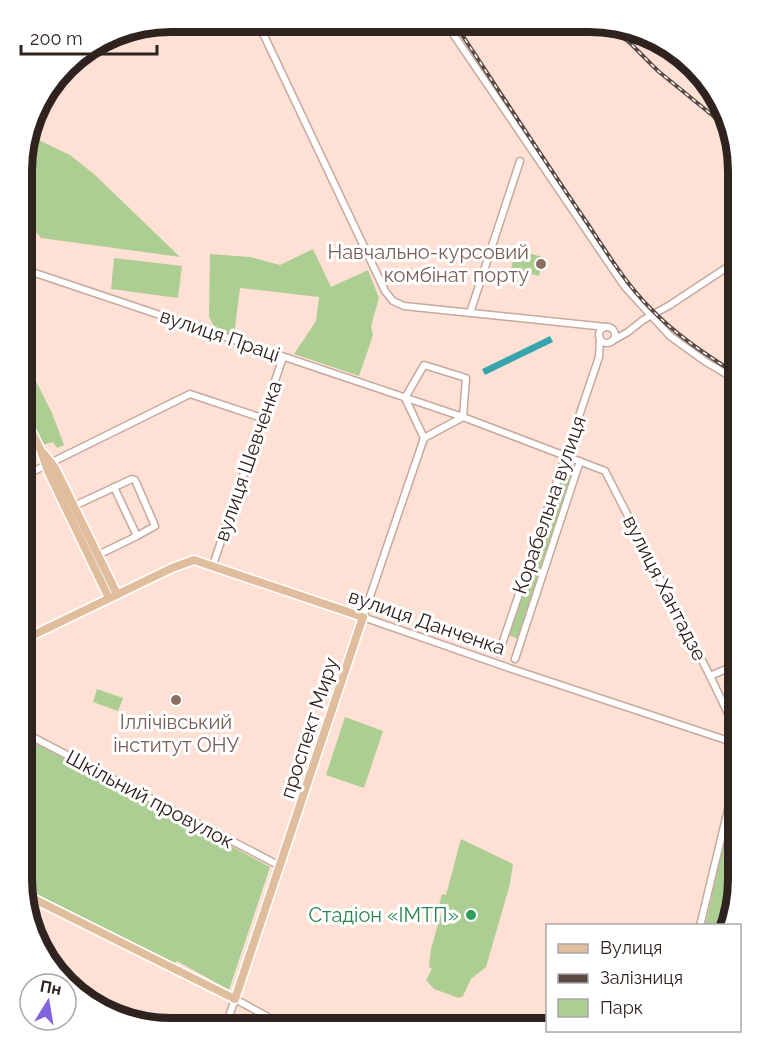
<svg xmlns="http://www.w3.org/2000/svg" width="759" height="1050" viewBox="0 0 759 1050" font-family="Raleway,sans-serif">
	<style>
		.green { fill: #acce93 }
		.water { fill: #36a5af }
		.lines { fill: none; stroke-linecap: round; stroke-linejoin: round }
		.minor-casing { stroke: #c6a99e; stroke-width: 9 }
		.major-casing { stroke: #fff; stroke-width: 11 }
		.minor { stroke: #fff; stroke-width: 6 }
		.major { stroke: #e0bd9d; stroke-width: 8 }
		.rail-casing { stroke: #594a44; stroke-width: 4 }
		.rail { stroke: #fff; stroke-width: 1.5; stroke-dasharray: 4.5; stroke-linecap: butt }
		.education-dot { fill: #8d6e63; stroke: #fff; stroke-width: 2 }
		.leisure-dot { fill: #2e9e5b; stroke: #fff; stroke-width: 2 }
		.labels { text-anchor: middle; dominant-baseline: central; stroke-width: 6; stroke-linejoin: round; paint-order: stroke }
		.education-label { font-size: 20px; fill: #785e54; stroke: #fff; text-anchor: end }
		.street-label { font-size: 20px; fill: #2e231e; stroke: #fff }
		.leisure-label { font-size: 20px; fill: #27864d; stroke: #fff; text-anchor: end }
		.rim { fill: none; stroke: #2e231e; stroke-width: 8 }
	</style>
	<rect width="100%" height="100%" fill="#ffe0d4"/>
	<g class="green">
		<path d="M28 135 70 155 95 175 180 257 41 238 22 214V151Z"/>
		<path d="M313 249 331 287 368 270 379 298 371 326 373 335 359 376 294 354 316 321 319 297 240 288 234 336 214 326 209 317 210 254 250 257 280 265Z"/>
		<path d="M516 250 543 257 539 276 511 269Z"/>
		<path d="M114 258 182 266 178 298 111 289Z"/>
		<path d="M22 354 52 413 64 445 57 448 53 442 42 445 22 405Z"/>
		<path d="M564 465 576 469 519 639 507 635Z"/>
		<path d="M97 689 123 698 118 711 93 702Z"/>
		<path d="M345 717 383 731 364 788 326 775Z"/>
		<path d="M21 733 270 867 229 990 177 961 174 964 23 889 21 880Z"/>
		<path d="M738 780V889L725 925 705 926Z"/>
		<path d="M461 839 513 864 510 884 486 967 471 979 463 996 459 998 434 989 426 980 432 969 429 967 431 949 442 910 438 909 442 894 446 895Z"/>
	</g>
	<path class="water" d="M550 336 553 342 485 375 482 369Z"/>
	<g class="lines">
		<g class="minor-casing">
			<g id="minor">
				<path d="M447 25 625 287 670 336 706 362 738 381"/>
				<path d="M260 27 385 291 393 301 404 306 606 327"/>
				<path d="M35 273 463 417 605 471 710 676 736 730 738 739"/>
				<path d="M470 313 520 161"/>
				<circle cx="607" cy="335" r="8"/>
				<path d="M612 341 628 332 643 320 670 305 738 260"/>
				<path d="M405 398 424 365 466 378 463 417"/>
				<path d="M405 398 424 438"/>
				<path d="M424 438 363 617 512 669 738 744"/>
				<path d="M424 438 463 417"/>
				<path d="M22 477 190 394 262 418"/>
				<path d="M114 487 137 536"/>
				<path d="M74 506 132 479 135 480 155 526 137 536 98 555"/>
				<path d="M213 565 283 357"/>
				<path d="M499 653 599 357 600 339"/>
				<path d="M515 659 580 461"/>
				<path d="M710 676 738 664"/>
				<path d="M21 731 280 866"/>
				<path d="M700 926 738 768"/>
				<path d="M225 1028 235 999 268 1017 280 1028"/>
			</g>
		</g>
		<g class="major-casing">
			<g id="major">
				<path d="M22 412 41 451 48 471 109 598"/>
				<path d="M44 454 55 468 117 594"/>
				<path d="M21 641 172 568 194 560 363 617 235 999 24 894"/>
			</g>
		</g>
		<use href="#minor" class="minor"/>
		<use href="#major" class="major"/>
		<g class="rail-casing">
			<g id="rail">
				<path d="M604 22 631 44 658 71 728 128"/>
				<path d="M455 24C497 88 538 151 581 214 603 246 623 281 651 309 677 336 707 355 738 375"/>
				<path d="M626 32 658 50 714 94"/>
			</g>
		</g>
		<use href="#rail" class="rail"/>
	</g>
	<g class="education-dot">
		<circle cx="541" cy="264" r="6"/>
		<circle cx="176" cy="700" r="6"/>
	</g>
	<circle class="leisure-dot" cx="471" cy="915" r="6"/>
	<g class="labels">
		<g class="education-label">
			<text x="529" y="252">Навчально-курсовий<tspan x="529" dy="23">комбінат порту</tspan></text>
			<text x="176" y="722" text-anchor="middle">Іллічівський<tspan x="176" dy="23">інститут ОНУ</tspan></text>
		</g>
		<g class="street-label">
			<text transform="translate(220 335) rotate(19)">вулиця Праці</text>
			<text transform="translate(248 461) rotate(-71)">вулиця Шевченка</text>
			<text transform="translate(549 505) rotate(-71)">Корабельна вулиця</text>
			<text transform="translate(665 588) rotate(63)">вулиця Хантадзе</text>
			<text transform="translate(427 622) rotate(19)">вулиця Данченка</text>
			<text transform="translate(309 728) rotate(-72)">проспект Миру</text>
			<text transform="translate(150 799) rotate(28)">Шкільний провулок</text>
		</g>
		<g class="leisure-label">
			<text x="459" y="915">Стадіон «ІМТП»</text>
		</g>
	</g>
	<path d="M0 0H759V1050H0ZM171 32H589A139 139 0 0 1 728 171V879A139 139 0 0 1 589 1018H171A139 139 0 0 1 32 879V171A139 139 0 0 1 171 32Z" fill="#fff" fill-rule="evenodd"/>
	<path class="rim" d="M171 32H589A139 139 0 0 1 728 171V879A139 139 0 0 1 589 1018H171A139 139 0 0 1 32 879V171A139 139 0 0 1 171 32Z"/>
	<rect x="546" y="924" width="195" height="108" fill="#ffffff" stroke="#aba7a5" stroke-width="1.5"/>
	<rect x="558" y="944" width="30" height="9" fill="#e0bd9d" stroke="#aba7a5" stroke-width="1.5"/>
	<text x="600" y="954" font-size="18" fill="#2e231e">Вулиця</text>
	<rect x="558" y="974" width="30" height="9" fill="#594a44" stroke="#aba7a5" stroke-width="1.5"/>
	<text x="600" y="984" font-size="18" fill="#2e231e">Залізниця</text>
	<rect x="558" y="999" width="30" height="18" fill="#acce93" stroke="#aba7a5" stroke-width="1.5"/>
	<text x="600" y="1014" font-size="18" fill="#2e231e">Парк</text>
	<g transform="translate(48 1002) rotate(11)"><circle r="28" fill="#ffffff" stroke="#aba7a5" stroke-width="1.5"/>
	<path d="M0-4.5L10 22L0 15L-10 22Z" fill="#8163df"/>
	<text y="-9" font-size="16" font-weight="bold" text-anchor="middle" fill="#2e231e">Пн</text>
	</g>
	<path d="M21 45v9h136v-9" fill="none" stroke="#2e231e" stroke-width="3"/>
	<text x="30" y="45" font-size="18" fill="#2e231e" stroke="#ffffff" stroke-width="4.5" paint-order="stroke">200 m</text>
</svg>
